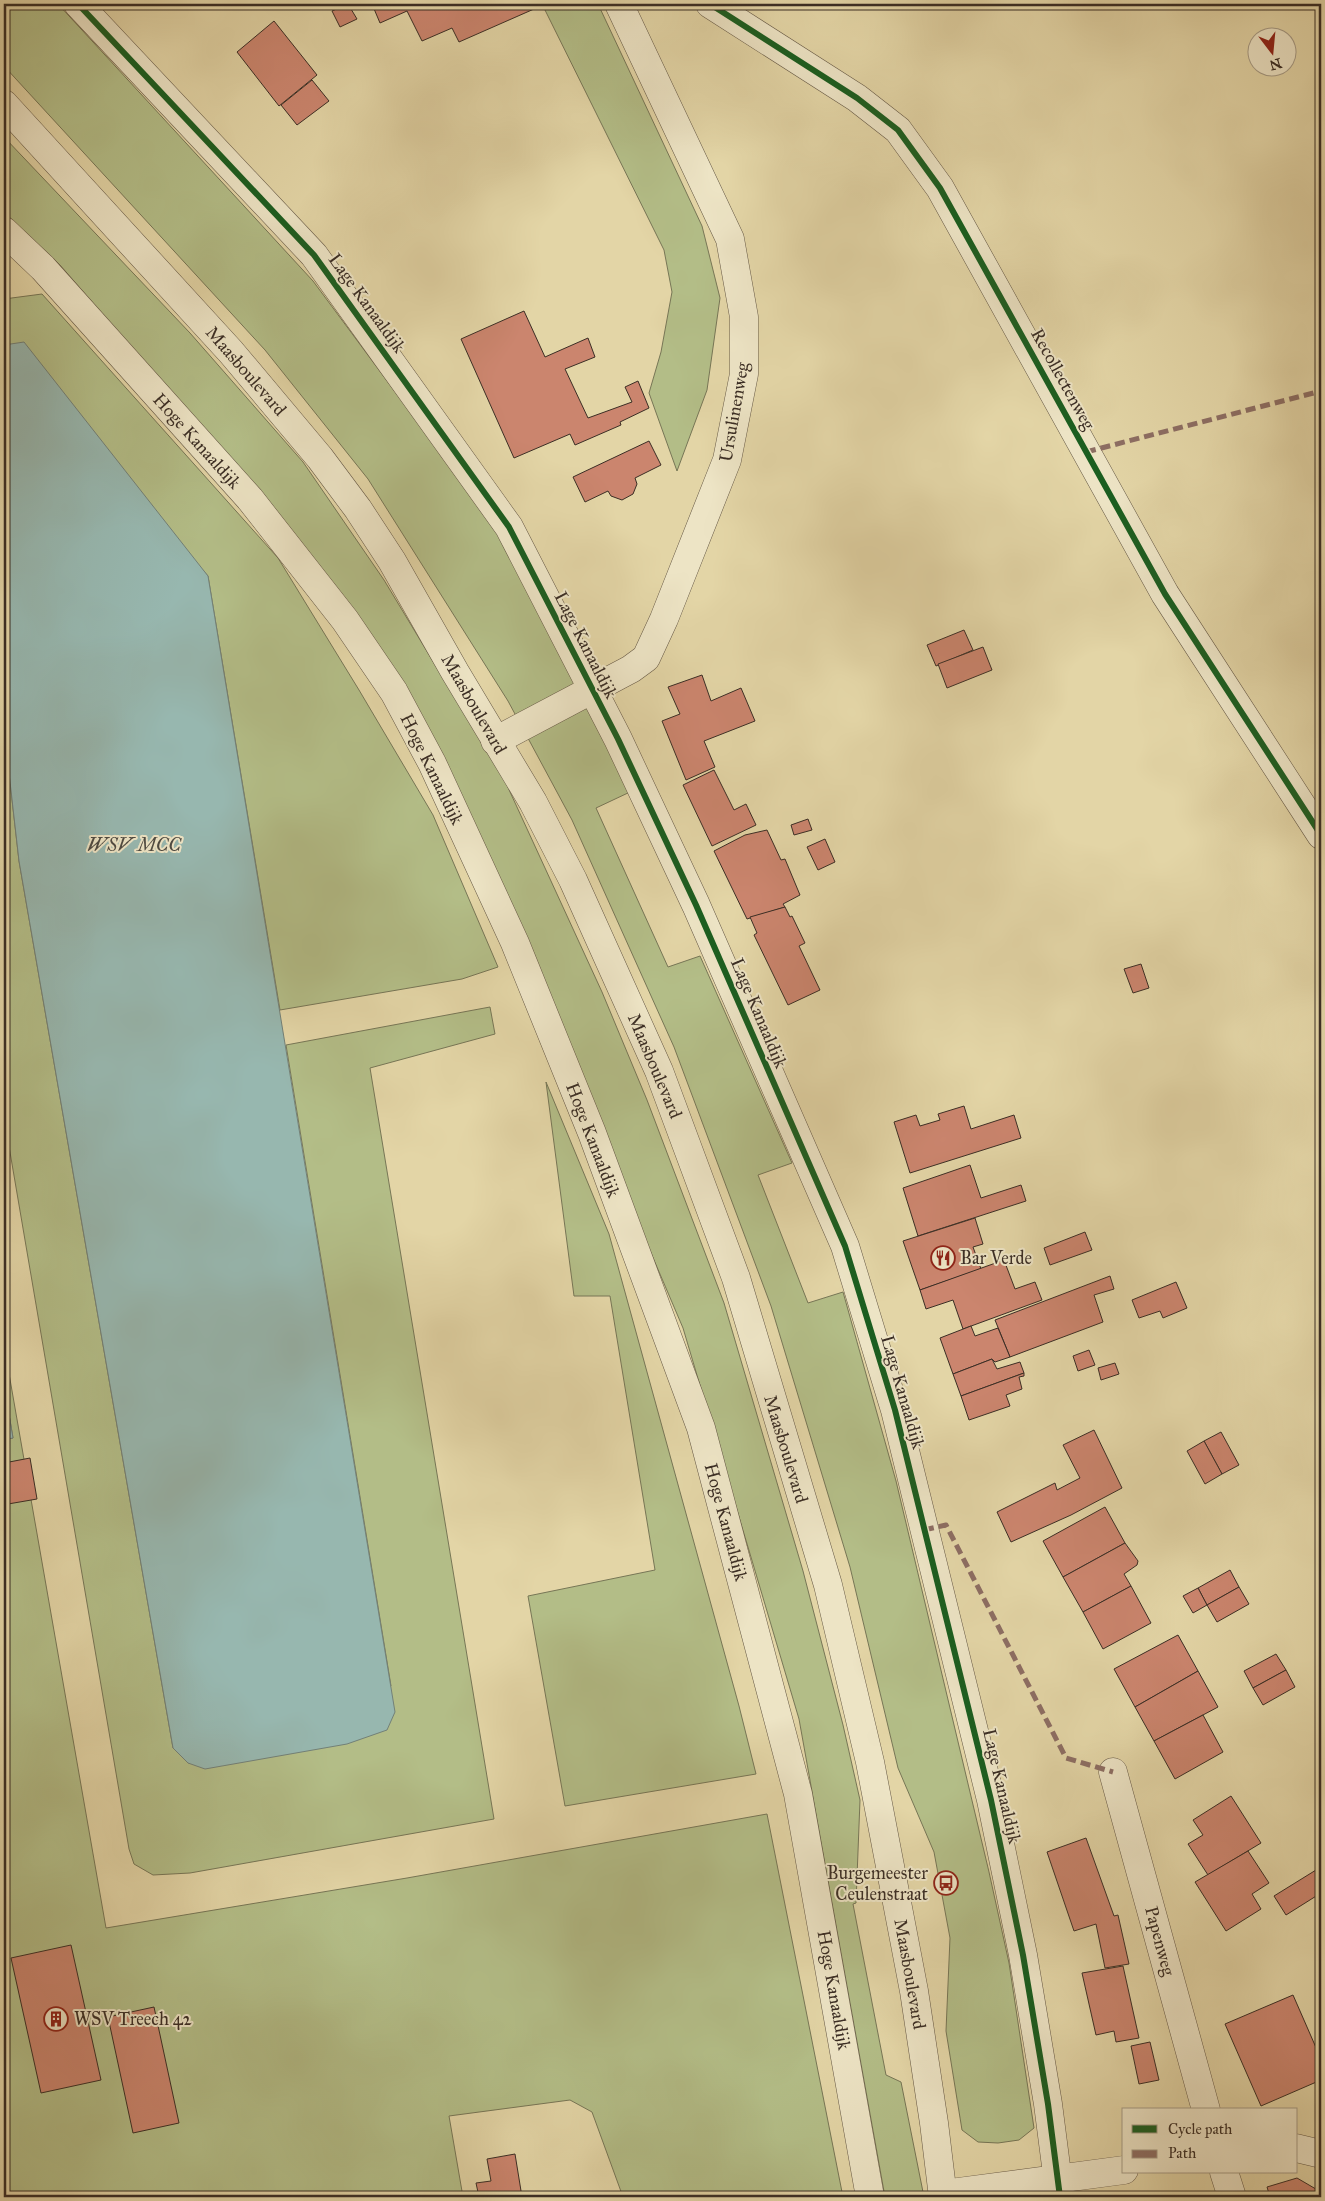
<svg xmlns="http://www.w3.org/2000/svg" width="1325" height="2201" viewBox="0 0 1325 2201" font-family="'IM FELL Great Primer',serif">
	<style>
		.green { fill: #b3bd87; stroke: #777656 }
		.water { fill: #97b7af; stroke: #728078 }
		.building { fill: #cb856e; stroke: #3b2e25 }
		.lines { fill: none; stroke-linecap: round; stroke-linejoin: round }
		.minor-casing { stroke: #655845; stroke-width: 29 }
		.minor { stroke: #ede4c5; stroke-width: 28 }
		.quiet { stroke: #8d6e63; stroke-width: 5; stroke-dasharray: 10 5; stroke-linecap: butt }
		.cycleway-casing { stroke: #ede4c5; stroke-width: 9 }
		.cycleway { stroke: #1b5e20; stroke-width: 6 }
		.labels { text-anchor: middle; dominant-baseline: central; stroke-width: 4; stroke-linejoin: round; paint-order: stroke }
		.street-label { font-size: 18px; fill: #3b2e25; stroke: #ede4c5 }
		.poi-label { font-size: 18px; fill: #3b2e25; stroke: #ede4c5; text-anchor: start }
		.water-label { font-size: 19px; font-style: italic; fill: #4d4941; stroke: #ede4c5 }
	</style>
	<rect width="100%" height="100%" fill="#e3d5a6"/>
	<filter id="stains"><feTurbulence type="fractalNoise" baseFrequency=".004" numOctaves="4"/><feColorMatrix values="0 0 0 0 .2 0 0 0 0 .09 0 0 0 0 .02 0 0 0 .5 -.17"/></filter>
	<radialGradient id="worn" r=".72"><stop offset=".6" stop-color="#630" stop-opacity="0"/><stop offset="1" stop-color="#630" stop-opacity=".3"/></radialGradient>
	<g class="green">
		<path d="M4 4H58L313 281 502 536 630 792 596 808 668 967 700 956 792 1163 758 1175 808 1303 843 1292 896 1481 989 1872 1009 1963 1034 2128 1019 2140 998 2143 978 2142 962 2130 946 2031 950 1938 934 1852 898 1768 850 1567 771 1306 674 1047 572 820 508 701 368 479 265 350 4 66Z"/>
		<path d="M547 4H598L702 226 720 298 707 390 677 471 649 393 661 352 672 292 664 250 543 6Z"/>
		<path d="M4 137 190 333 303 462 384 580 505 781 602 992 647 1100 724 1303 803 1571 843 1725 860 1800 856 1903 853 1904 886 2075 901 2082 924 2197H885L799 1719 683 1328 454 791 256 491 60 265 4 212Z"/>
		<path d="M42 294 278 558 359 690 433 815 498 967 462 979 280 1010 208 576 4 345V299Z"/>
		<path d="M4 768 9 773 19 861 173 1748 188 1763 391 1686 286 1045 490 1007 495 1034 370 1068 494 1819 190 1873 153 1875 134 1864 129 1849 4 1117Z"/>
		<path d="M546 1082 609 1234 739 1706 756 1774 565 1806 528 1596 655 1570 610 1296H574Z"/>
		<path d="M4 1345 106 1928 407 1878 767 1814 843 2197H623L592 2112 570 2100 449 2116 463 2197H4V1440L13 1438 4 1385Z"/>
	</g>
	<g class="water">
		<path d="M24 342 208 576 395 1712 387 1730 347 1744 205 1769 188 1763 173 1748 19 861 9 773 4 768V345Z"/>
		<path d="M4 1385 13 1438 4 1440Z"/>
	</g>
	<g class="building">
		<path d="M348 4 357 19 340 27 332 11Z"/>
		<path d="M372 4H441L443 8 452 4H532L534 9 459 42 452 28 422 41 407 11 380 23Z"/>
		<path d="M274 21 317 75 279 106 237 52Z"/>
		<path d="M312 80 329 101 297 125 281 105Z"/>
		<path d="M524 311 545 357 588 338 595 357 565 369 588 418 632 402 625 387 638 381 649 408 620 422 621 425 575 445 570 434 514 458 461 339Z"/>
		<path d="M649 441 661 465 635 478 637 484 633 494 622 500 611 496 608 491 585 502 573 477Z"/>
		<path d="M964 630 973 650 936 666 927 645Z"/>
		<path d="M983 647 992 670 947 688 938 664Z"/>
		<path d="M702 675 711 701 741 688 755 721 704 741 715 767 686 780 662 721 680 714 668 687Z"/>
		<path d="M714 770 734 810 746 804 756 825 712 846 683 785Z"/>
		<path d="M808 819 812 830 794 835 791 825Z"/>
		<path d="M767 830 781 860 785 859 800 895 783 904 785 907 747 919 714 851 745 835Z"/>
		<path d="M825 839 835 862 818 870 807 847Z"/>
		<path d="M785 907 790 917 792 916 805 943 799 946 820 990 788 1005 754 935 757 933 750 917Z"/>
		<path d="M1141 964 1149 988 1133 993 1124 969Z"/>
		<path d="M964 1106 971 1129 1014 1115 1021 1138 910 1173 894 1122 916 1115 920 1126 940 1120 938 1114Z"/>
		<path d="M970 1165 981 1198 1021 1185 1026 1201 918 1236 903 1188Z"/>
		<path d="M975 1218 983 1244 973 1247 981 1269 920 1290 903 1241Z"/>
		<path d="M1085 1232 1092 1250 1050 1265 1044 1248Z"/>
		<path d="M1004 1260 1015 1289 1035 1282 1042 1300 963 1329 953 1300 926 1309 920 1290Z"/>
		<path d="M1110 1276 1114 1289 1094 1295 1103 1322 1010 1357 995 1320Z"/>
		<path d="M1176 1282 1187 1308 1163 1318 1160 1311 1139 1318 1132 1300Z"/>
		<path d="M971 1326 975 1336 998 1328 1010 1357 995 1362 992 1359 953 1374 940 1338Z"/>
		<path d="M1089 1350 1095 1365 1078 1371 1073 1356Z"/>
		<path d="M992 1359 997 1369 1020 1362 1024 1373 961 1396 953 1374Z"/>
		<path d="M1115 1363 1119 1374 1101 1380 1098 1368Z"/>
		<path d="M1024 1373V1376L1019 1377 1022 1389 1006 1395 1010 1406 969 1420 961 1396Z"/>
		<path d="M1094 1430 1122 1488 1071 1515 1011 1542 997 1512 1055 1483 1057 1490 1080 1478 1063 1445Z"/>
		<path d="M1221 1432 1239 1465 1222 1474 1204 1441Z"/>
		<path d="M1204 1441 1222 1474 1205 1484 1187 1451Z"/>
		<path d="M30 1458 37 1499 8 1504 4 1480V1463Z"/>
		<path d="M1105 1507 1125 1543 1063 1577 1043 1541Z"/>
		<path d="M1125 1543 1138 1561 1137 1565 1124 1574 1131 1586 1083 1612 1063 1577Z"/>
		<path d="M1230 1570 1239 1587 1207 1605 1198 1588Z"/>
		<path d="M1131 1586 1151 1623 1103 1649 1083 1612Z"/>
		<path d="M1239 1587 1249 1604 1217 1622 1207 1605Z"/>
		<path d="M1198 1588 1207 1605 1193 1613 1183 1596Z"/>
		<path d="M4 1617 9 1640 4 1641Z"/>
		<path d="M1178 1635 1198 1671 1135 1707 1114 1669Z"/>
		<path d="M1276 1654 1286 1670 1253 1688 1244 1671Z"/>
		<path d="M1286 1670 1295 1687 1263 1705 1253 1688Z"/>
		<path d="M1198 1671 1218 1707 1154 1741 1135 1707Z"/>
		<path d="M1203 1715 1223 1752 1175 1779 1154 1741Z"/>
		<path d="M1231 1796 1261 1843 1208 1875 1188 1844 1203 1835 1193 1820Z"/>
		<path d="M1086 1838 1114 1916 1118 1915 1129 1964 1105 1968 1096 1924 1074 1931 1047 1852Z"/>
		<path d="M1248 1851 1269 1883 1252 1894 1261 1909 1226 1931 1195 1882Z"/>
		<path d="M1316 1870 1321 1878V1893L1286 1915 1274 1896Z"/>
		<path d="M71 1945 101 2080 41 2093 11 1958Z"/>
		<path d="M1123 1966 1139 2038 1116 2042 1114 2031 1096 2035 1082 1973Z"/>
		<path d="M1293 1995 1321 2059V2080L1261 2106 1225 2024Z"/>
		<path d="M154 2007 179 2123 133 2133 108 2017Z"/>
		<path d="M1150 2042 1159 2080 1139 2084 1131 2046Z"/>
		<path d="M515 2154 522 2197H479L476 2183 491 2181 487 2159Z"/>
		<path d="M1297 2178 1321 2192V2197H1270L1267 2187Z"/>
	</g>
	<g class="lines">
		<g class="minor-casing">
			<g id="minor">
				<path d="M78 4 314 255 509 527 618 739 696 905 845 1246 895 1410 991 1800 1023 1955 1048 2104 1060 2197"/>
				<path d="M710 4 857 98 898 130 940 188 1165 594 1321 835"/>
				<path d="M4 104 231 352 320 458 358 509 392 561 455 672 533 802 573 880 659 1071 736 1278 828 1585 870 1762 914 1991 934 2123 943 2197"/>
				<path d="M4 231 43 268 250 499 345 620 394 692 432 763 515 943 592 1133 701 1428 798 1794 870 2197"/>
				<path d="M495 741 631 669 646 658 664 619 727 460 744 374V317L730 239 619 4"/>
				<path d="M1113 1772 1206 2110"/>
				<path d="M1296 2148 1321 2154"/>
				<path d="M1224 2172 1232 2197"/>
				<path d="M943 2194 1124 2170"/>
			</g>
		</g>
		<use href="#minor" class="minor"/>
		<g class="quiet">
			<path d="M1086 452 1321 391"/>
			<path d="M924 1530 946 1525 1066 1758 1113 1772"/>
		</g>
		<g class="cycleway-casing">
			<g id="cycleway">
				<path d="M78 4 314 255 509 527 618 739 696 905 845 1246 895 1410 991 1800 1023 1955 1048 2104 1060 2197"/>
				<path d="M710 4 857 98 898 130 940 188 1165 594 1321 835"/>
			</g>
		</g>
		<use href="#cycleway" class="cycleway"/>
	</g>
	<defs>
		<g id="restaurant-ring" transform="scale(1.25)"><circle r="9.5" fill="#ede4c5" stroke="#8f2418" stroke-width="1.5"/><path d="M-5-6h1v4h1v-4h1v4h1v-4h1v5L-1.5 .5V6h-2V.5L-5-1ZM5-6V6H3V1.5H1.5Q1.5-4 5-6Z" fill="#8f2418"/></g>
		<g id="bus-ring" transform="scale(1.25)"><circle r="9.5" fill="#ede4c5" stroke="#8f2418" stroke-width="1.5"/><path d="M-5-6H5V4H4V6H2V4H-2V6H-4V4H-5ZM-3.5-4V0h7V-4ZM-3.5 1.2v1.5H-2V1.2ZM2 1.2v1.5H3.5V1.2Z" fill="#8f2418"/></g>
		<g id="building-ring" transform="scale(1.25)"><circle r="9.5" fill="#ede4c5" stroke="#8f2418" stroke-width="1.5"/><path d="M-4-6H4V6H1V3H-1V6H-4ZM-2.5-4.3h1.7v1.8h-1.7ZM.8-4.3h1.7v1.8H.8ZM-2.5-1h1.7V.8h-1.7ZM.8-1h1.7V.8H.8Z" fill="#8f2418"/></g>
	</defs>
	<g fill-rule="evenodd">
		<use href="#restaurant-ring" x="943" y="1258"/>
		<use href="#bus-ring" x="946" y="1883"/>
		<use href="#building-ring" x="56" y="2019"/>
	</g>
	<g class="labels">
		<g class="street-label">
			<text transform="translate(367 303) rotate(54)">Lage Kanaaldijk</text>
			<text transform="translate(246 371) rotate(49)">Maasboulevard</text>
			<text transform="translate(1063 379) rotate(61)">Recollectenweg</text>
			<text transform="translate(734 412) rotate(-80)">Ursulinenweg</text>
			<text transform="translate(197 441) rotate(48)">Hoge Kanaaldijk</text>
			<text transform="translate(586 645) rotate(63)">Lage Kanaaldijk</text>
			<text transform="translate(474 704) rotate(60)">Maasboulevard</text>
			<text transform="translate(432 769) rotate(64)">Hoge Kanaaldijk</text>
			<text transform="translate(759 1013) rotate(67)">Lage Kanaaldijk</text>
			<text transform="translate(655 1066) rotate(67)">Maasboulevard</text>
			<text transform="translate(593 1140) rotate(69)">Hoge Kanaaldijk</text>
			<text transform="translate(903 1392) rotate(74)">Lage Kanaaldijk</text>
			<text transform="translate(786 1449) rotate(73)">Maasboulevard</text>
			<text transform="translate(726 1522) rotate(75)">Hoge Kanaaldijk</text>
			<text transform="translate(1002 1786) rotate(77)">Lage Kanaaldijk</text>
			<text transform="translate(1160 1941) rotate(75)">Papenweg</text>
			<text transform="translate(910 1974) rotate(80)">Maasboulevard</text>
			<text transform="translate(834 1990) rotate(80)">Hoge Kanaaldijk</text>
		</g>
		<g class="poi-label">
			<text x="960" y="1258">Bar Verde</text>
			<text x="928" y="1873" text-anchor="end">Burgemeester<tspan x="928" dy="21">Ceulenstraat</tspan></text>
			<text x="74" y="2019">WSV Treech 42</text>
		</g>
		<g class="water-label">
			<text x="134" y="844">WSV MCC</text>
		</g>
	</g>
	<rect width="1325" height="2201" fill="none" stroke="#e3d5a6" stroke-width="20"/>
	<rect x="5" y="5" width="1315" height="2191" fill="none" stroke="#3b2e25" stroke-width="2.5"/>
	<rect x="10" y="10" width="1305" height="2181" fill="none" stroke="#3b2e25"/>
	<rect x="1122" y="2108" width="175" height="65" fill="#ede4c5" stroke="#a69b85"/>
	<rect x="1132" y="2125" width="25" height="8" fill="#1b5e20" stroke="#a69b85"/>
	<text x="1168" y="2134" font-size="15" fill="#3b2e25">Cycle path</text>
	<rect x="1132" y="2150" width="25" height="8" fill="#8d6e63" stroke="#a69b85"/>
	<text x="1168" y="2158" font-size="15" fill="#3b2e25">Path</text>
	<g transform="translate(1272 52) rotate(164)"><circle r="24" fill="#ede4c5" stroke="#a69b85"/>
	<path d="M0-4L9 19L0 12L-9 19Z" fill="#8f2418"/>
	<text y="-8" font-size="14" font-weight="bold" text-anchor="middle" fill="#3b2e25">N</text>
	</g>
	<rect width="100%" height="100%" filter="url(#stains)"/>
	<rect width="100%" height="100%" fill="url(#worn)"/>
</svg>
